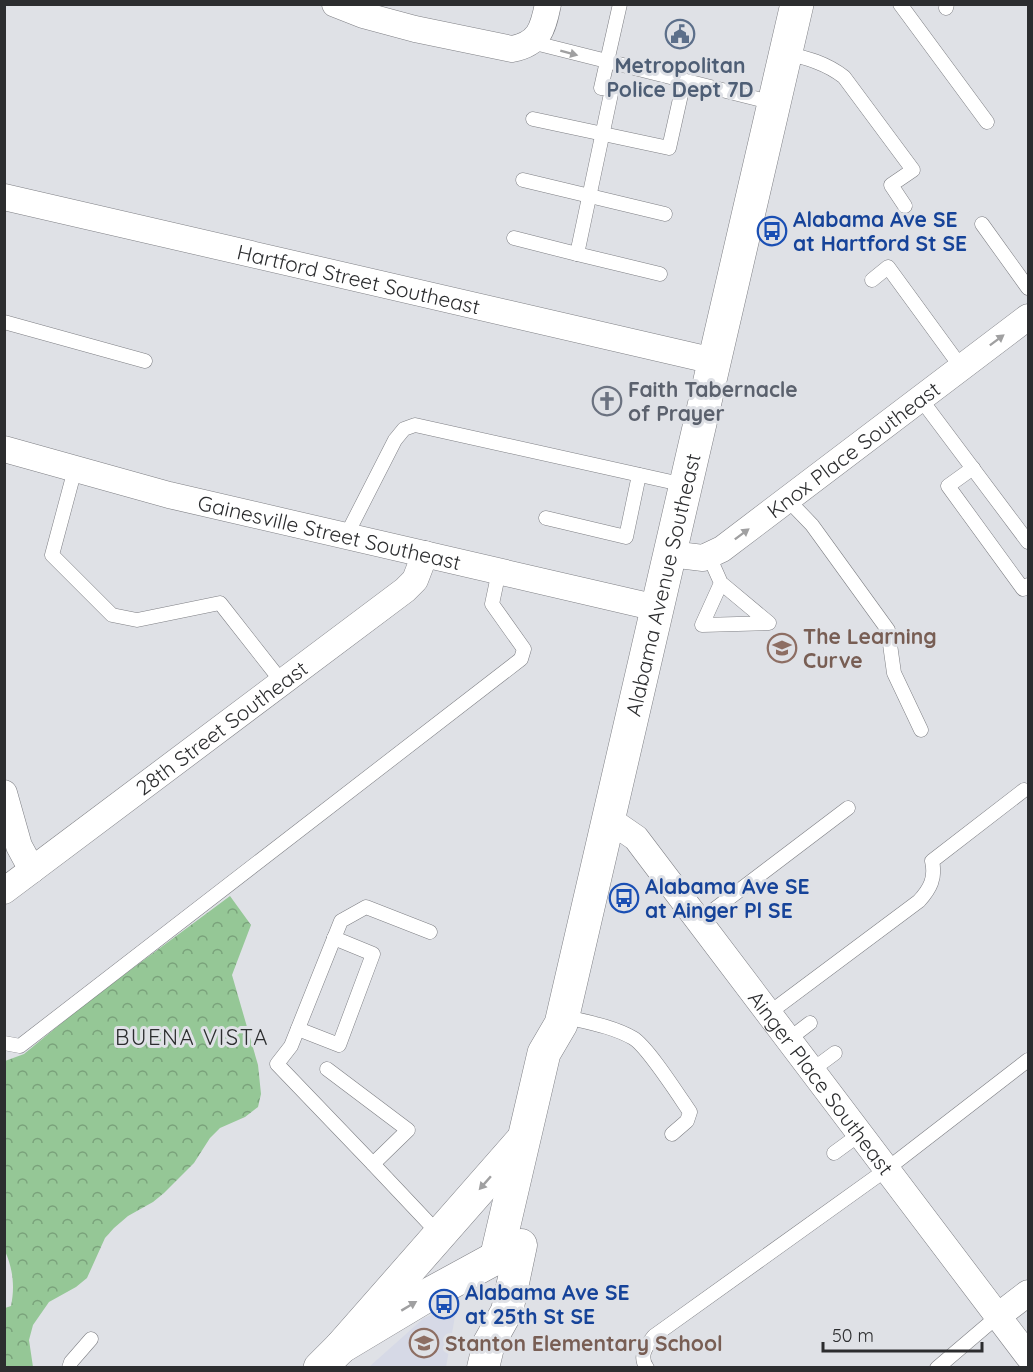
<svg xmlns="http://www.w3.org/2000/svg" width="1033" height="1372" viewBox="0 0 1033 1372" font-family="Quicksand,sans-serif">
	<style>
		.built { fill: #d6d9e6 }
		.forest { fill: url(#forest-crowns) }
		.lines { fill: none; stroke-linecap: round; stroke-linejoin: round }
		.service-casing { stroke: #7e7f84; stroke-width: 15 }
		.minor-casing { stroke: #7e7f84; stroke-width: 27 }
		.tertiary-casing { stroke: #7e7f84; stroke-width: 33 }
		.secondary-casing { stroke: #7e7f84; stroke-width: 34 }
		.service { stroke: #fff; stroke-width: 14 }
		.minor { stroke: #fff; stroke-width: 26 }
		.tertiary { stroke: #fff; stroke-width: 32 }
		.secondary { stroke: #fff; stroke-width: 33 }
		.oneway { fill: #a0a0a1 }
		.labels { text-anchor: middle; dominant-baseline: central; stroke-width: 6; stroke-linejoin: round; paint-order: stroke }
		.service-label { font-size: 21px; font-weight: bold; fill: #4e5e75; stroke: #dfe1e6 }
		.transit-label { font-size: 21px; font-weight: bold; fill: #164399; stroke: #dfe1e6; text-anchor: start }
		.street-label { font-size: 21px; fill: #2c2d2f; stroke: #dfe1e6 }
		.worship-label { font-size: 21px; font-weight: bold; fill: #5b616d; stroke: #dfe1e6; text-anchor: start }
		.education-label { font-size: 21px; font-weight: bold; fill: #785e54; stroke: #dfe1e6; text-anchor: start }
		.neighbourhood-label { font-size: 22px; letter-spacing: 1.5px; fill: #2c2d2f; stroke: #dfe1e6 }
	</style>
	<defs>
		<pattern id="forest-crowns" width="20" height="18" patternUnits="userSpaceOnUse" patternTransform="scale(1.5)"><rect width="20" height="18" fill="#95c796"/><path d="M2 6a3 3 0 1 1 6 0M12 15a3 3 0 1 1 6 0" fill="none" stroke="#7aa27b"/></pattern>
	</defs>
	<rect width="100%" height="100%" fill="#dfe1e6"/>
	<path class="built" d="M457 1305 446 1367H369L424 1318Z"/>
	<path class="forest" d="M230 896 251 925 232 975 258 1065 261 1094 258 1107 245 1117 220 1128 210 1138 194 1163 164 1193 153 1202 128 1216 114 1228 105 1238 87 1278 76 1287 49 1302 33 1325 29 1340 33 1367H5V1308L11 1306C15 1287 13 1269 5 1251V1061L24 1054 86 1003Z"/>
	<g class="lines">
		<g class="service-casing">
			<g id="service">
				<path d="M900 4 987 122"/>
				<path d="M946 8 947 4"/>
				<path d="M531 42 774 103"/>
				<path d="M785 53C807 58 826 63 844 77L913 170 891 185 905 206"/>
				<path d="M533 119 669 148 684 81"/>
				<path d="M523 180 665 214"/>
				<path d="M982 224 1028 288"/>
				<path d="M514 238 577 254 612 89 601 88 620 4"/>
				<path d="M577 254 660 274"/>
				<path d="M872 280 888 267 961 367"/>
				<path d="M4 322 145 361"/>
				<path d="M920 398 1028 542"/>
				<path d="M973 468 948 486 1023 589 1028 585"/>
				<path d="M75 469 52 555 112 615 137 620 220 603 282 682"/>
				<path d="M787 499 812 525 888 630 894 673 921 730"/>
				<path d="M546 518 626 537 639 475"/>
				<path d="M346 536 395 440 404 429 415 425 685 485"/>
				<path d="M709 556 721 583 769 623 702 625 721 583"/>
				<path d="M699 921 848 808"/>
				<path d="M769 1013 919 901C930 889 936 878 932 861L1024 790"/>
				<path d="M562 1016C586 1022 612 1026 633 1038 647 1046 679 1096 690 1112L687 1121 672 1134"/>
				<path d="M298 1029 339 1045 373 954 334 938"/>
				<path d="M789 1039 810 1023"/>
				<path d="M4 1043 20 1046 521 659 524 649 492 604 499 571"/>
				<path d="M327 1069 408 1130 373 1164 440 1235"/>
				<path d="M812 1070 835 1053"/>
				<path d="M834 1153 860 1134"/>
				<path d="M373 1164 277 1064 291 1046 341 921 366 907 430 932"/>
				<path d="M69 1368 71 1362 91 1339"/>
				<path d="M647 1368C638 1356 647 1345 654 1336L887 1169 1028 1060"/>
				<path d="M937 1368 998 1316"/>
			</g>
		</g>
		<g class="minor-casing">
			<g id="minor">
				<path d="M335 4 363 15 415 29 512 49C539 44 543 29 548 4"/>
				<path id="s1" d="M4 197 714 361"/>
				<path id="s2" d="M4 449 169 495 657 608"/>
				<path id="s3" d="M670 554 703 558 722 549 1028 317"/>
				<path d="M4 793 19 846 32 870"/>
				<path id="s4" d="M607 818 636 838 1028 1356"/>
				<path id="s5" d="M4 891 405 590 415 580 425 554"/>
				<path d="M998 1316 1028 1293"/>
			</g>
		</g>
		<g class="tertiary-casing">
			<path id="tertiary" d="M483 1368 489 1343 507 1311 521 1245"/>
		</g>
		<g class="secondary-casing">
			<g id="secondary">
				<path id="s6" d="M496 1259 544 1053 561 1024 797 4"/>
				<path d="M341 1347 426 1296 514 1248"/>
				<path d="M320 1368 341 1347 520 1143"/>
			</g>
		</g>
		<use href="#service" class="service"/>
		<use href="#minor" class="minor"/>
		<use href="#tertiary" class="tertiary"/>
		<use href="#secondary" class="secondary"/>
	</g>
	<defs><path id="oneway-solid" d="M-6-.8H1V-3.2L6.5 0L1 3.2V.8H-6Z" transform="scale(1.5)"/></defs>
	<g class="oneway">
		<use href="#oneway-solid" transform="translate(569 53) rotate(15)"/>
		<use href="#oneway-solid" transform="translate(997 340) rotate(-37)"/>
		<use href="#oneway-solid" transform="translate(742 534) rotate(-37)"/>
		<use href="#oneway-solid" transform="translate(485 1183) rotate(131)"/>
		<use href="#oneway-solid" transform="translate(409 1306) rotate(-31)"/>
	</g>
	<defs>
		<g id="civic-ring" transform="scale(1.5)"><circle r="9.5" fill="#dfe1e6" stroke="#5c6f8a" stroke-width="1.5"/><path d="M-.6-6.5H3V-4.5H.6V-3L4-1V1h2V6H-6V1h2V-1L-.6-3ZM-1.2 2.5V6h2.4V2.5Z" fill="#5c6f8a"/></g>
		<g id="bus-ring" transform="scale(1.5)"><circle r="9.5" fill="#dfe1e6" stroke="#1a4fb4" stroke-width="1.5"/><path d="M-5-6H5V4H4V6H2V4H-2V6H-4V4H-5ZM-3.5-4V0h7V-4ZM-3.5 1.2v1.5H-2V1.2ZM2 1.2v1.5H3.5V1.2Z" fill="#1a4fb4"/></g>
		<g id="church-ring" transform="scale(1.5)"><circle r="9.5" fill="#dfe1e6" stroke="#6b7280" stroke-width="1.5"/><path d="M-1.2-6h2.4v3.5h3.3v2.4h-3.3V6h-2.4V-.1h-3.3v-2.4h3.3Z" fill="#6b7280"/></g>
		<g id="school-ring" transform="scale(1.5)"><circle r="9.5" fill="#dfe1e6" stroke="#8d6e63" stroke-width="1.5"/><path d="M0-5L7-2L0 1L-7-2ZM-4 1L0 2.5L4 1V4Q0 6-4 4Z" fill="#8d6e63"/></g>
	</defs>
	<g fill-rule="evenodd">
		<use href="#civic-ring" x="680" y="34"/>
		<use href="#bus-ring" x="772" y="231"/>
		<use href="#church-ring" x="607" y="401"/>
		<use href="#school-ring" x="782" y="648"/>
		<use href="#bus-ring" x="624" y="898"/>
		<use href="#bus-ring" x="444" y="1304"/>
		<use href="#school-ring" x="424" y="1343"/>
	</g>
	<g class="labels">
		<g class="service-label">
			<text x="680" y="65">Metropolitan<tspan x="680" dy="24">Police Dept 7D</tspan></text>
		</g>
		<g class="transit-label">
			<text x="793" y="219">Alabama Ave SE<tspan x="793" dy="24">at Hartford St SE</tspan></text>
			<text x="645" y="886">Alabama Ave SE<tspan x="645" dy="24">at Ainger Pl SE</tspan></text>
			<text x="465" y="1292">Alabama Ave SE<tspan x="465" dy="24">at 25th St SE</tspan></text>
		</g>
		<g class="street-label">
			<text stroke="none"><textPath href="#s1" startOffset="364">Hartford Street Southeast</textPath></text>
			<text stroke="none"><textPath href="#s3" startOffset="219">Knox Place Southeast</textPath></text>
			<text stroke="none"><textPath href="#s2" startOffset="336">Gainesville Street Southeast</textPath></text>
			<text stroke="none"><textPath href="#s6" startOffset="696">Alabama Avenue Southeast</textPath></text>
			<text stroke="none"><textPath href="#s5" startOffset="272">28th Street Southeast</textPath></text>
			<text stroke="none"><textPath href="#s4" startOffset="342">Ainger Place Southeast</textPath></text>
		</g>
		<g class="worship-label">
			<text x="628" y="389">Faith Tabernacle<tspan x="628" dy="24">of Prayer</tspan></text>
		</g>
		<g class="education-label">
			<text x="803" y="636">The Learning<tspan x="803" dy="24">Curve</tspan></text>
			<text x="445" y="1343">Stanton Elementary School</text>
		</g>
		<g class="neighbourhood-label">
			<text x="192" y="1037">BUENA VISTA</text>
		</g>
	</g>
	<rect width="1033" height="1372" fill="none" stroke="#2c2d2f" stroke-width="12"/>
	<path d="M823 1342v9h159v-9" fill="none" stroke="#2c2d2f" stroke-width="3"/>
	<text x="832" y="1342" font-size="18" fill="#2c2d2f" stroke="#dfe1e6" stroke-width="4.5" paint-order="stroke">50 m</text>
</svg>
